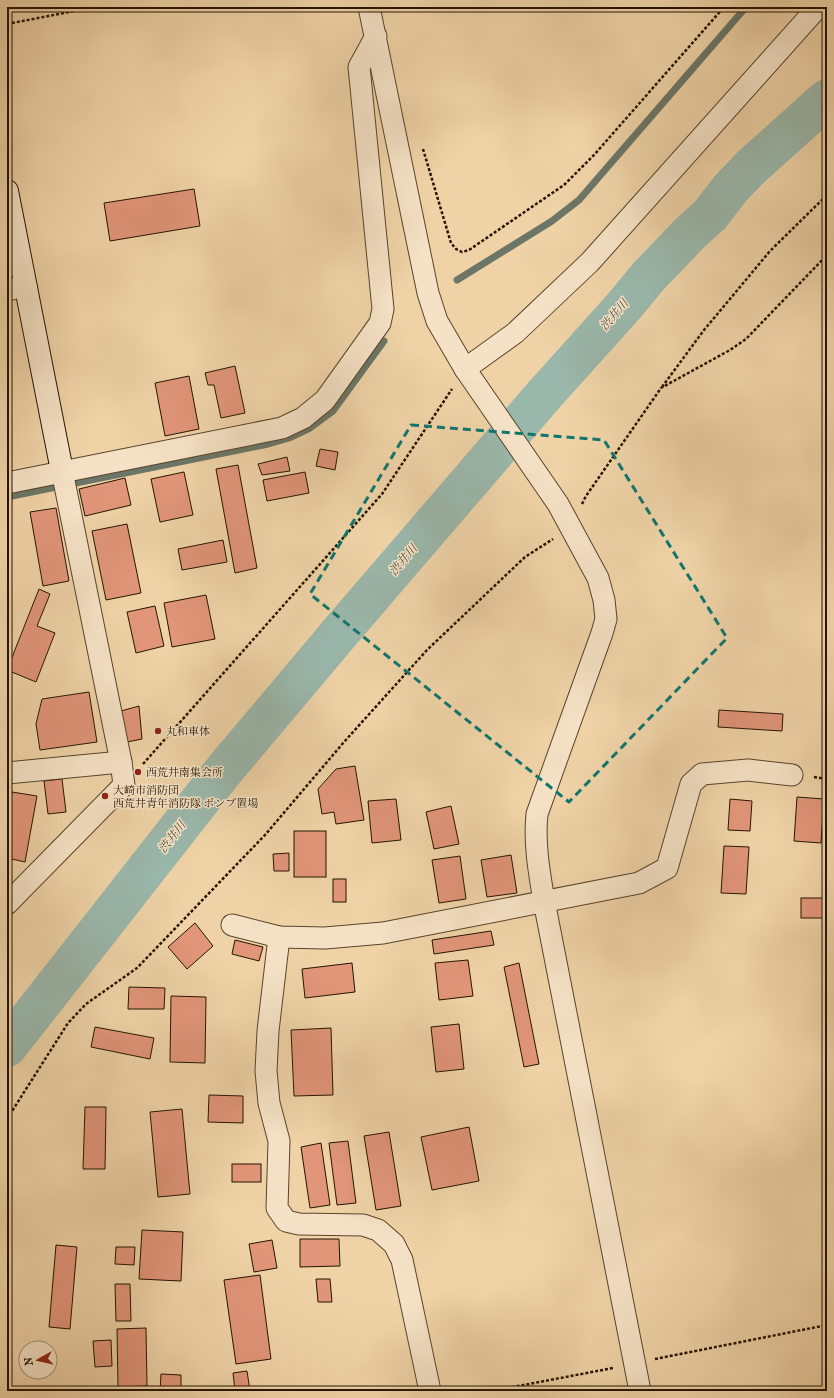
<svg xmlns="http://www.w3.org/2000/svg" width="834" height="1398" viewBox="0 0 834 1398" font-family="'IM FELL French Canon','Noto Serif JP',serif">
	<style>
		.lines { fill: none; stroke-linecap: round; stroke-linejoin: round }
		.stream { stroke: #6b7667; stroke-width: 7 }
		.river { stroke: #9ab7ab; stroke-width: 40 }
		.building { fill: #e19579; stroke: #251400 }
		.street-casing { stroke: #58442a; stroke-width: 23 }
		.secondary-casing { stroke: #251400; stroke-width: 24 }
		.path { stroke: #251400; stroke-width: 2.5; stroke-dasharray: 3 2; stroke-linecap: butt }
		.street { stroke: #f5e2c6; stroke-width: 21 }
		.secondary { stroke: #f5e2c6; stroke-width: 22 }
		.marked { fill: none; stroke: #0f766e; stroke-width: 3; stroke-dasharray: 8 5; stroke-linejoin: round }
		.poi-dot { fill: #8f2418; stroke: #f5e2c6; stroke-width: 1.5 }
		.labels { text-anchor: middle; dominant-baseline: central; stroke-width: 3; stroke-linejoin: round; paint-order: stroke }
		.poi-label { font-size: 11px; fill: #251400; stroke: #f5e2c6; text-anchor: start }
		.water-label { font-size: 12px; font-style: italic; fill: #4e4d3c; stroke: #f5e2c6 }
	</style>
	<rect width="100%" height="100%" fill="#efd3a7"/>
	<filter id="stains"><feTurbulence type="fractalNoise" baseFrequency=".005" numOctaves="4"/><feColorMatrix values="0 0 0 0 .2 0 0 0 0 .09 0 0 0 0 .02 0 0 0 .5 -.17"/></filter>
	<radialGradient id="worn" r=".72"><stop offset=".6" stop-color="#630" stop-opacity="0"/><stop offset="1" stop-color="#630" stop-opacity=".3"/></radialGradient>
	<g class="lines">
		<g class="stream">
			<path d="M457 280 552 221 579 200 746 7"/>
			<path d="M7 497 268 444 289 438 310 428 333 411 384 341"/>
		</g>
		<path class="river" d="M7 1047 225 769 342 630 544 395 624 306 648 277 690 233 710 215 730 189 751 167 827 99"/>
	</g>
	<g class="building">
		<path d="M194 189 200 226 110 241 104 203Z"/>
		<path d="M235 366 245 413 221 418 214 385H208L205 373Z"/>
		<path d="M189 376 199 429 165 436 155 383Z"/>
		<path d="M320 449 338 452 335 470 316 466Z"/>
		<path d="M287 457 290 471 262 475 258 464Z"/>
		<path d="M238 465 257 568 235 573 216 469Z"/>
		<path d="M184 472 193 515 160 522 151 479Z"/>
		<path d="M305 472 309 493 267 501 263 480Z"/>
		<path d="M125 478 131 505 85 516 79 489Z"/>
		<path d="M56 508 69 581 43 586 30 512Z"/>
		<path d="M127 524 141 593 106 600 92 531Z"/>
		<path d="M223 540 227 562 182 570 178 549Z"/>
		<path d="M39 589 50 594 37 626 55 633 36 682 7 670Z"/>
		<path d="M206 595 215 639 172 647 164 603Z"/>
		<path d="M155 606 164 646 136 653 127 612Z"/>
		<path d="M89 692 97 742 40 750 36 724 42 699Z"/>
		<path d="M139 706 142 739 127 742 121 711Z"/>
		<path d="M719 710 783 714 782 731 718 727Z"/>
		<path d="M355 766 364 820 336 824 334 812 322 814 318 789 336 769Z"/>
		<path d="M62 779 66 812 48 814 44 781Z"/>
		<path d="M12 792 37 796 25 862 7 858V820Z"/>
		<path d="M797 797 824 799 821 843 794 841Z"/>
		<path d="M396 799 401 840 372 843 368 801Z"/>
		<path d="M730 799 752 801 750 831 728 830Z"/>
		<path d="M451 806 459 844 434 849 426 812Z"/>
		<rect x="294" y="831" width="32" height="46"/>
		<path d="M724 846 749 847 746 894 721 893Z"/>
		<path d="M289 853V871H274L273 854Z"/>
		<path d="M511 855 517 893 487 897 481 860Z"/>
		<path d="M460 856 466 899 439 903 432 860Z"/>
		<rect x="333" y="879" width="13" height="23"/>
		<rect x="801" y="898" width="26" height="20"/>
		<path d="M195 923 213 946 187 969 168 947Z"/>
		<path d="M491 931 494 945 434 954 432 940Z"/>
		<path d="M235 940 263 947 259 961 232 954Z"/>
		<path d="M468 960 473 996 439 1000 435 963Z"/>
		<path d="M352 963 355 992 305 998 302 969Z"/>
		<path d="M519 963 539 1064 524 1067 504 967Z"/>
		<path d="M129 987 165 988 164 1009H128Z"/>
		<path d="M171 996 206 997 205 1063 170 1062Z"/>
		<path d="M459 1024 464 1069 436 1072 431 1027Z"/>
		<path d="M95 1027 154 1038 150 1059 91 1047Z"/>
		<path d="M331 1028 333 1095 294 1096 291 1030Z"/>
		<path d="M209 1095 243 1096V1123L208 1122Z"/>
		<path d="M85 1107H106L105 1169H83Z"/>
		<path d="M182 1109 190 1194 158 1197 150 1112Z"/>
		<path d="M469 1127 479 1181 432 1190 421 1137Z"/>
		<path d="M389 1132 401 1206 376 1210 364 1136Z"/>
		<path d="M348 1141 356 1203 337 1205 329 1143Z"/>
		<path d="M321 1143 330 1205 310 1208 301 1147Z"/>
		<rect x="232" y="1164" width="29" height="18"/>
		<path d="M142 1230 183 1232 181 1281 139 1279Z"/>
		<path d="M300 1239H339L340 1266 300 1267Z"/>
		<path d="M272 1240 277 1268 254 1272 249 1244Z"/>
		<path d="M56 1245 77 1247 70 1329 49 1327Z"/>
		<path d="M116 1247H135L134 1265 115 1264Z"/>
		<path d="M260 1275 271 1359 236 1364 224 1280Z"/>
		<path d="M316 1279H330L332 1302H318Z"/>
		<path d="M115 1284H130L131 1321H116Z"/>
		<path d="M146 1328 147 1386 118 1387 117 1329Z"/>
		<path d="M111 1340 112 1366 95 1367 93 1341Z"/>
		<path d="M247 1371 250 1391H235L233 1373Z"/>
		<path d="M161 1374 181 1375V1391H160Z"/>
	</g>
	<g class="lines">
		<g class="street-casing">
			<g id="street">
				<path d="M369 7 428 293 437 321 465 369 558 504 598 578 604 600 606 619 602 633 537 814C534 843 539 871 544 901L640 1391"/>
				<path d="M7 290 26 286"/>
				<path d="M465 369 515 333 590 262 818 7"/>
				<path d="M7 483 282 428 303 418 325 400 380 323 383 309 359 67 376 36"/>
				<path d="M7 773 121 762"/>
				<path d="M7 904 124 785 121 762 62 471"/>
				<path d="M232 925 279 937 325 938 383 933 639 883 667 868 691 784 702 774 748 770 792 775"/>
				<path d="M279 937 268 1031 266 1071 269 1103 279 1141 277 1208 286 1221 299 1224 363 1225 378 1230 394 1244 402 1260 430 1391"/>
			</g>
		</g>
		<g class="secondary-casing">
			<path id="secondary" d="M7 191 62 471"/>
		</g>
		<g class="path">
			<path d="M7 24 95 7"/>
			<path d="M423 149 451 243 456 249 462 252 469 250 564 185 594 155 724 7"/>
			<path d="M662 387 704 330 770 251 827 195"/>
			<path d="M582 504 586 496 661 388 730 350 746 339 827 255"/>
			<path d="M143 764 382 494 452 389"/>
			<path d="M814 777 827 779"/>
			<path d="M7 1119 68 1023 86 1004 137 968 265 835 344 742 427 650 525 557 553 539"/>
			<path d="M655 1359 827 1325"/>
			<path d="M492 1391 613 1368"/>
		</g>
		<use href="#street" class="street"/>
		<use href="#secondary" class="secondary"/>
	</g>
	<path class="marked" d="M411 425 604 440 727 638 569 802 310 594Z"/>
	<g class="poi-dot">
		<circle cx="158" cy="731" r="4"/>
		<circle cx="138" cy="772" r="4"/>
		<circle cx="105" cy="796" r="4"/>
	</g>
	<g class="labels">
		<g class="poi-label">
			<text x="166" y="731">丸和車体</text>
			<text x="146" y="772">西荒井南集会所</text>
			<text x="113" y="790">大崎市消防団<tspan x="113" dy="13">西荒井青年消防隊 ポンプ置場</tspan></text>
		</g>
		<g class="water-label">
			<text transform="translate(614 315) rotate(-49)">渋井川</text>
			<text transform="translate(403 560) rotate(-50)">渋井川</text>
			<text transform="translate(172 837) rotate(-52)">渋井川</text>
		</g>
	</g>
	<rect width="834" height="1398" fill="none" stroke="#efd3a7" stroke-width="24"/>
	<rect x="8" y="8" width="818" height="1382" fill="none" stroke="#251400" stroke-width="2"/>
	<rect x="12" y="12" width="810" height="1374" fill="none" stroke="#251400"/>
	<g transform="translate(38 1360) rotate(262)"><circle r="19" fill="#f5e2c6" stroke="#a29077"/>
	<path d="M0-3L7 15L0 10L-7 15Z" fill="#8f2418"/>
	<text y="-6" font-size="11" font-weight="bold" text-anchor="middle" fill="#251400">N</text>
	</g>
	<rect width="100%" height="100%" filter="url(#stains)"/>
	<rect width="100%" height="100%" fill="url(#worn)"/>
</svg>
